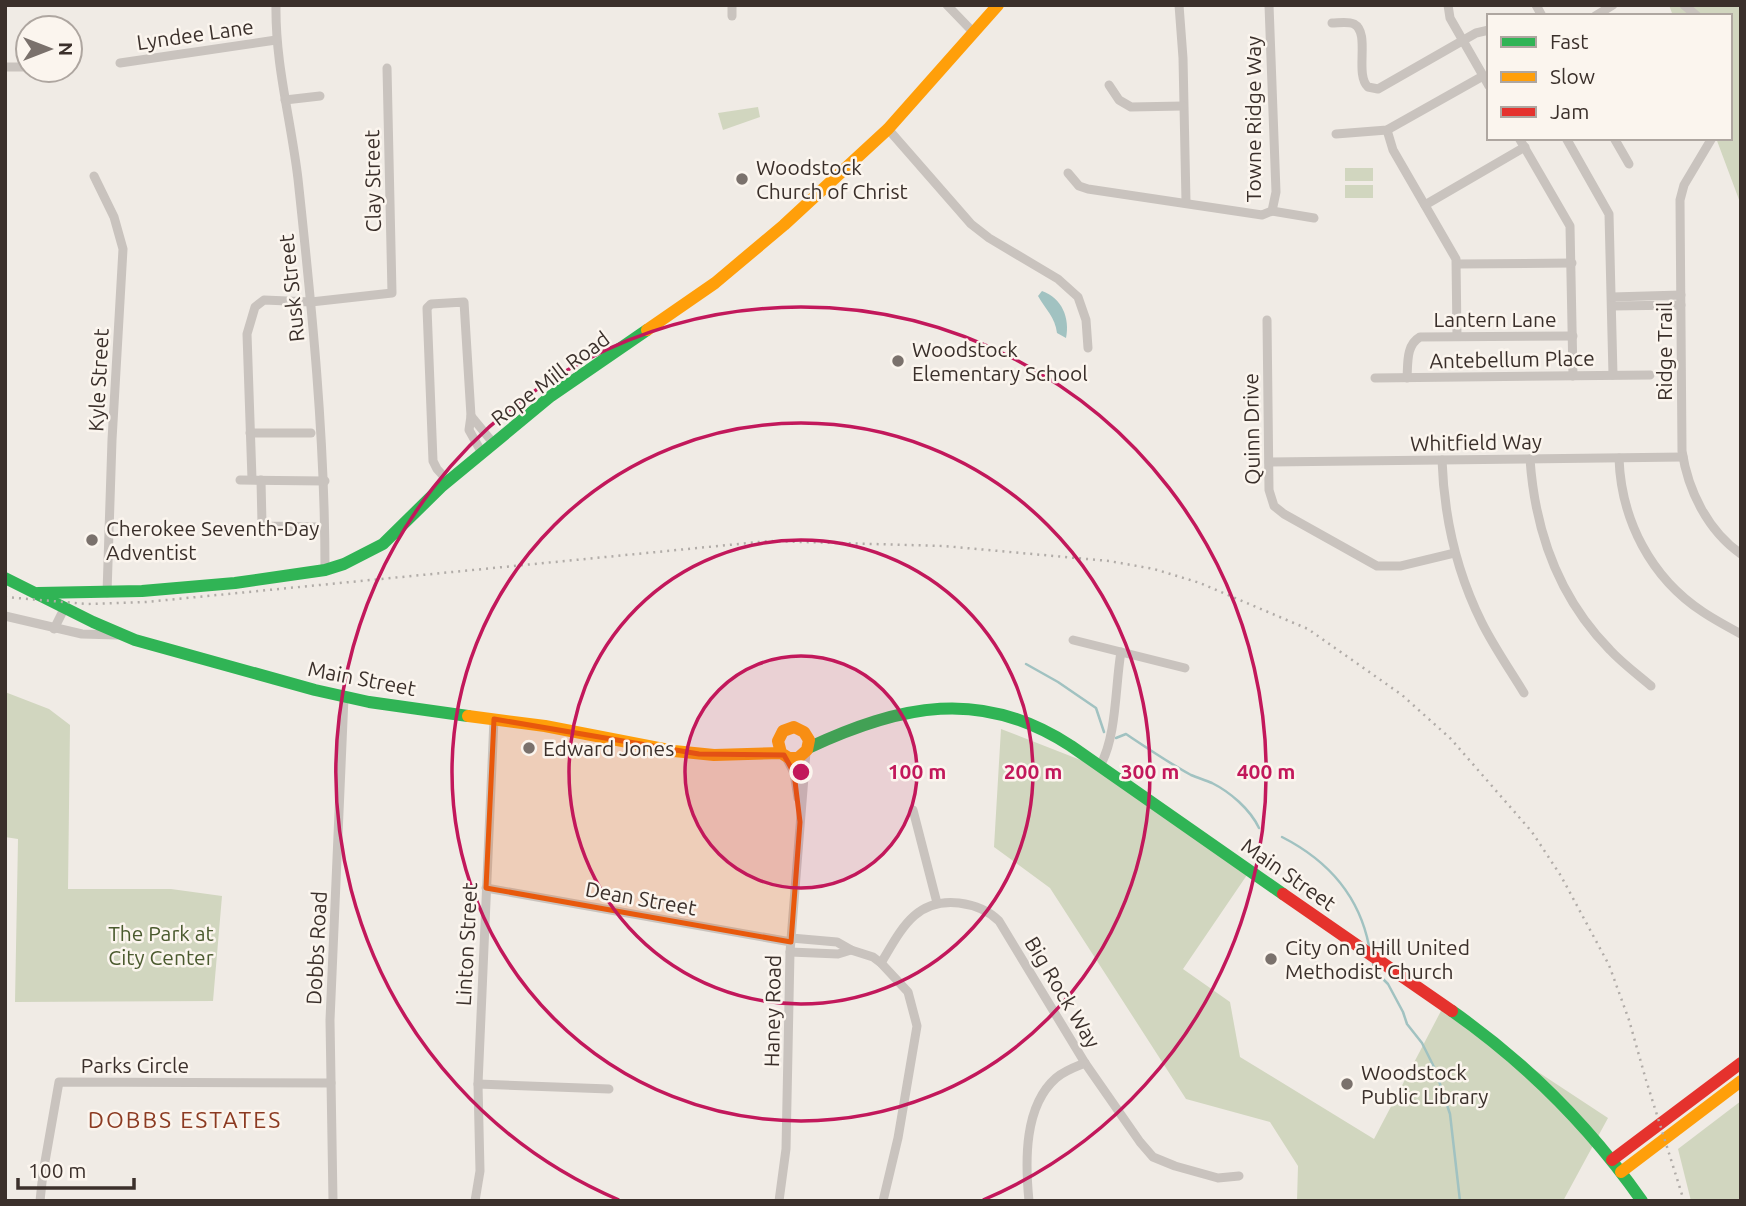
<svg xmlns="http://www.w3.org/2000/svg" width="1746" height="1206" viewBox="0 0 1746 1206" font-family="Ubuntu,sans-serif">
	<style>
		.green { fill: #d1d6bf }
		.water { fill: #a1c2c1 }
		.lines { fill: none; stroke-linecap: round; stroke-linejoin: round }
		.stream { stroke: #a1c2c1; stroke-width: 2.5 }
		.street { stroke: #c9c3be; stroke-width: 9 }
		.fast { stroke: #30b455; stroke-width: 12 }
		.slow { stroke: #ff9f0a; stroke-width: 12 }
		.jam { stroke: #e5322d; stroke-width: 12 }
		.rail { stroke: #b1aca8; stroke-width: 2.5; stroke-dasharray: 2 5; stroke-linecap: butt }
		.marked { fill: #e8590c; fill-opacity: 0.2; stroke: #e8590c; stroke-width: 5; stroke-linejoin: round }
		.ring { fill: none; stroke: #c2185b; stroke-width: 3.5 }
		.poi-dot { fill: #7a716c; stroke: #fbf5ee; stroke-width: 2.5 }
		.labels { text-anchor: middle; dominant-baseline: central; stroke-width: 5; stroke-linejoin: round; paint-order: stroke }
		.street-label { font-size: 21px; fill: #3b302b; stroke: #fbf5ee }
		.poi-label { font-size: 21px; fill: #3b302b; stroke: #fbf5ee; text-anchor: start }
		.park-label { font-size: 21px; fill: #4a5a2e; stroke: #fbf5ee }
		.neighbourhood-label { font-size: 23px; letter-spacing: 2px; fill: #8c3b22; stroke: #fbf5ee }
		.centre { fill: #c2185b; stroke: #fbf5ee; stroke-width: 3.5 }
		.ring-label { font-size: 21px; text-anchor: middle; font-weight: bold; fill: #c2185b; stroke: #fbf5ee; stroke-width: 5; stroke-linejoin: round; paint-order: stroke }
	</style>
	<rect width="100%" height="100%" fill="#f0ebe5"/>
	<g class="green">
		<path d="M1669 5H1741V205L1716 138H1730V16H1673Z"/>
		<path d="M758 107 760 117 723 130 718 113Z"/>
		<rect x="1345" y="168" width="28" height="13"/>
		<rect x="1345" y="185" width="28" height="13"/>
		<path d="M5 692 49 709 70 725 68 889H171L222 896 213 1001 15 1002 18 839 5 837Z"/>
		<path d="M1001 729 1096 766 1249 872 1183 969 1230 1002 1240 1057 1374 1139 1442 1009 1608 1118 1563 1201H1297L1298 1166 1270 1122 1186 1099 1050 888 994 847Z"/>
		<path d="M1741 1101V1201H1691L1678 1149Z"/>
	</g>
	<path class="water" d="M1042 291C1062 298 1070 318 1066 338L1057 333C1055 317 1046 310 1038 296Z"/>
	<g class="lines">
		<g class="stream">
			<path d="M1026 664 1058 682 1096 708 1104 732"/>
			<path d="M1116 738 1126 734C1147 748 1169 763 1191 775 1198 778 1205 780 1212 783 1230 792 1250 809 1259 828"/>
			<path d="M1282 837C1327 860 1359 895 1369 946"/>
			<path d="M1373 963 1374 970 1388 984 1403 1012 1407 1024 1422 1043 1435 1069 1450 1114 1460 1201"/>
		</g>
		<g class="street">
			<path d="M276 5C275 64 291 120 298 179 312 309 325 438 325 570"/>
			<path d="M732 5V16"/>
			<path d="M947 5 973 32"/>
			<path d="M1179 5 1183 58 1186 202"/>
			<path d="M1448 5 1450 18 1489 86"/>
			<path d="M1536 5 1542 16"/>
			<path d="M1684 5 1697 16"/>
			<path d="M1595 16 1613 5"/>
			<path d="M1332 23C1338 23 1348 21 1354 24 1371 33 1354 74 1368 87L1378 89 1476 33 1489 30"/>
			<path d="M120 63 276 40"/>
			<path d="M5 67H28"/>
			<path d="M1109 85 1119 100 1131 107 1183 106"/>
			<path d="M285 100 320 96"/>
			<path d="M888 129 971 224 989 238 1058 279 1078 297 1086 320 1088 348"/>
			<path d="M1387 130 1393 150 1456 259 1457 336"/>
			<path d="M1336 134 1387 130 1483 76"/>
			<path d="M1519 138 1570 226 1573 376"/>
			<path d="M1566 138 1609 214 1613 375"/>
			<path d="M1614 138 1629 164"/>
			<path d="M1712 138 1684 185 1680 200 1682 451C1688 491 1708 531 1741 554"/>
			<path d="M1068 173 1079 186 1088 189 1262 215 1272 211 1276 192 1269 5"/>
			<path d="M94 176 114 217 123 249 112 440 107 593"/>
			<path d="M1425 205 1525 147"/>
			<path d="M1272 211 1314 218"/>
			<path d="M1457 264 1572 263"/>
			<path d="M1612 297 1681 295"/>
			<path d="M1612 306 1681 305"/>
			<path d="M1267 320 1269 490 1274 506 1284 514 1377 566H1400L1454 553"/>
			<path d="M1375 378 1650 375"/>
			<path d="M1407 378C1408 363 1406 345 1420 337L1573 336"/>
			<path d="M250 433H311"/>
			<path d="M482 453 469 430 471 416 494 444"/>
			<path d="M1619 458C1621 520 1651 578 1703 612 1715 620 1728 627 1741 634"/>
			<path d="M1530 459C1535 531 1559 598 1610 650 1622 663 1637 674 1651 686"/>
			<path d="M1442 460C1444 517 1456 571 1482 623 1494 647 1510 670 1524 693"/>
			<path d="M1269 462 1683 457"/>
			<path d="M252 479 247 334 255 307 264 300 311 302 392 293 387 68"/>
			<path d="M240 480 325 481"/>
			<path d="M261 480 262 524 267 526 315 527"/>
			<path d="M448 481 437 469 433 461 427 308 431 304 464 302 471 416"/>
			<path d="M5 616 82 634 117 635"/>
			<path d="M54 629 65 607"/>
			<path d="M1073 640 1185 668"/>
			<path d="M786 757 794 773 798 798"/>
			<path d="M1100 766C1117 736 1115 686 1121 652"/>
			<path d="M913 810 937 903"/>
			<path d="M486 888 791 942"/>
			<path d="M851 950 873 957 881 963 908 992 917 1026 898 1138 883 1201"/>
			<path d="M790 952 838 954 851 950 837 942 791 938"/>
			<path d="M881 963C901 930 915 898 959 903 975 905 988 910 999 921L1085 1063 1140 1142 1153 1157 1175 1166 1218 1178 1239 1176"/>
			<path d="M478 1084 609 1089"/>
			<path d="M40 1201 43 1173 59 1082 331 1083"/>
			<path d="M333 1201 330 1020 344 697"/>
			<path d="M475 1201 480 1171 478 1084 494 719"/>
			<path d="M779 1201 786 1149 790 952 806 752"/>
			<path d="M1029 1201C1025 1161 1024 1106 1056 1078 1064 1071 1075 1067 1085 1063"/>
		</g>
		<g class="fast">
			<path d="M5 578 93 622 135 640 315 690 369 702 468 716"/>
			<path d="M38 593 142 591 235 583 325 570 344 564 383 544 441 487 551 396 647 330"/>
			<path d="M808 748C900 705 981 687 1071 746L1283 894"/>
			<path d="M1452 1011C1526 1063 1590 1127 1642 1201"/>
		</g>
		<g class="slow">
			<path d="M647 330 715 283 784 225 888 129 998 5"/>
			<path d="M468 716 545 726 674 751 714 755 781 753 789 758H798L807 750 809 740 804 732 794 727 783 731 778 741 781 753"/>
			<path d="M1621 1172 1741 1081"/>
		</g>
		<g class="jam">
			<path d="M1283 894 1452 1011"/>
			<path d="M1612 1160 1741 1063"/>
		</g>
		<path class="rail" d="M5 597 87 604 146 602 769 541 944 546 1109 561 1154 569 1200 583 1308 629 1402 695 1451 739 1532 832 1561 876 1609 965 1629 1020 1646 1080 1684 1201"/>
	</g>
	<path class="marked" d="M494 719 699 754 784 755 794 773 800 822 791 942 486 888Z"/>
	<circle cx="801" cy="772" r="116" fill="#c2185b" fill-opacity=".12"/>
	<g class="ring">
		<circle cx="801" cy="772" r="116"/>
		<circle cx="801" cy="772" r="232"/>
		<circle cx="801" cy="772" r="349"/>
		<path d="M619 1200A465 465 0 1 1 983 1200"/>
	</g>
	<g class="poi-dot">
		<circle cx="742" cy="179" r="7"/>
		<circle cx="898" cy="361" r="7"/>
		<circle cx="92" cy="540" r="7"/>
		<circle cx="529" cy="748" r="7"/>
		<circle cx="1271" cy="959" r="7"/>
		<circle cx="1347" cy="1084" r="7"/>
	</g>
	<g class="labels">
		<g class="street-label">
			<text transform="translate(195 34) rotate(-8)">Lyndee Lane</text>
			<text transform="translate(1253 119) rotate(-90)">Towne Ridge Way</text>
			<text transform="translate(372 181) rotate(-91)">Clay Street</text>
			<text transform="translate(291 288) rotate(-96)">Rusk Street</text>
			<text x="1495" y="319">Lantern Lane</text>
			<text transform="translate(1664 351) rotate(-90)">Ridge Trail</text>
			<text transform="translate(1512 359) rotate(-1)">Antebellum Place</text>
			<text transform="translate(550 378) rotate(-37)">Rope Mill Road</text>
			<text transform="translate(98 380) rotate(-87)">Kyle Street</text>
			<text transform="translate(1251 429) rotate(-91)">Quinn Drive</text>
			<text transform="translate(1476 442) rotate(-1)">Whitfield Way</text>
			<text transform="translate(362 678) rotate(11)">Main Street</text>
			<text transform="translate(1289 874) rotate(35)">Main Street</text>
			<text transform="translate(641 898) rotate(10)">Dean Street</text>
			<text transform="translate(466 944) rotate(-87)">Linton Street</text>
			<text transform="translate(316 948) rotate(-87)">Dobbs Road</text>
			<text transform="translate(1063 992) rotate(59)">Big Rock Way</text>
			<text transform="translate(772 1011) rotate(-89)">Haney Road</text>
			<text x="135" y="1065">Parks Circle</text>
		</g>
		<g class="poi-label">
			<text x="756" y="167">Woodstock<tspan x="756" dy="24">Church of Christ</tspan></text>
			<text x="912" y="349">Woodstock<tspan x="912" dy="24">Elementary School</tspan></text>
			<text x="106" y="528">Cherokee Seventh-Day<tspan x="106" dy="24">Adventist</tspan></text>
			<text x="543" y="748">Edward Jones</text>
			<text x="1285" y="947">City on a Hill United<tspan x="1285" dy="24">Methodist Church</tspan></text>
			<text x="1361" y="1072">Woodstock<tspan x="1361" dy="24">Public Library</tspan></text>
		</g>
		<g class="park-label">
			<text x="161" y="933">The Park at<tspan x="161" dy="24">City Center</tspan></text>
		</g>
		<g class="neighbourhood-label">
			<text x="185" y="1119">DOBBS ESTATES</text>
		</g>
	</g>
	<circle cx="801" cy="772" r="10" class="centre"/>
	<g class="ring-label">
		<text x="917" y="779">100 m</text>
		<text x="1033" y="779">200 m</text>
		<text x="1150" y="779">300 m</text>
		<text x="1266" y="779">400 m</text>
	</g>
	<rect width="1746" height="1206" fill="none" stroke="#3b302b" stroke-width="14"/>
	<rect x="1487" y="14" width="245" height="126" fill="#fbf5ee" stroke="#aea6a0" stroke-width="2"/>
	<rect x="1501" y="37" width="35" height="10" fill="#30b455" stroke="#aea6a0" stroke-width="2"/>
	<text x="1550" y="49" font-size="21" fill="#3b302b">Fast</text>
	<rect x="1501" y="72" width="35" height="10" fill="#ff9f0a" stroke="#aea6a0" stroke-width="2"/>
	<text x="1550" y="84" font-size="21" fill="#3b302b">Slow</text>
	<rect x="1501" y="107" width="35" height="10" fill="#e5322d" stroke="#aea6a0" stroke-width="2"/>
	<text x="1550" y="119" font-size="21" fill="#3b302b">Jam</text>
	<g transform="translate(49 49) rotate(90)"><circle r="33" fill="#fbf5ee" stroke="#aea6a0" stroke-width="2"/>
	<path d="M0-5L12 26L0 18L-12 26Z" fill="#7a716c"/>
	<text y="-10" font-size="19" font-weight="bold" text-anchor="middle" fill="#3b302b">N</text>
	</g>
	<path d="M18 1178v10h116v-10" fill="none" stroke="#3b302b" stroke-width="3.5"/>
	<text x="28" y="1178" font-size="21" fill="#3b302b" stroke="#fbf5ee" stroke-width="5" paint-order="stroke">100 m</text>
</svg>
